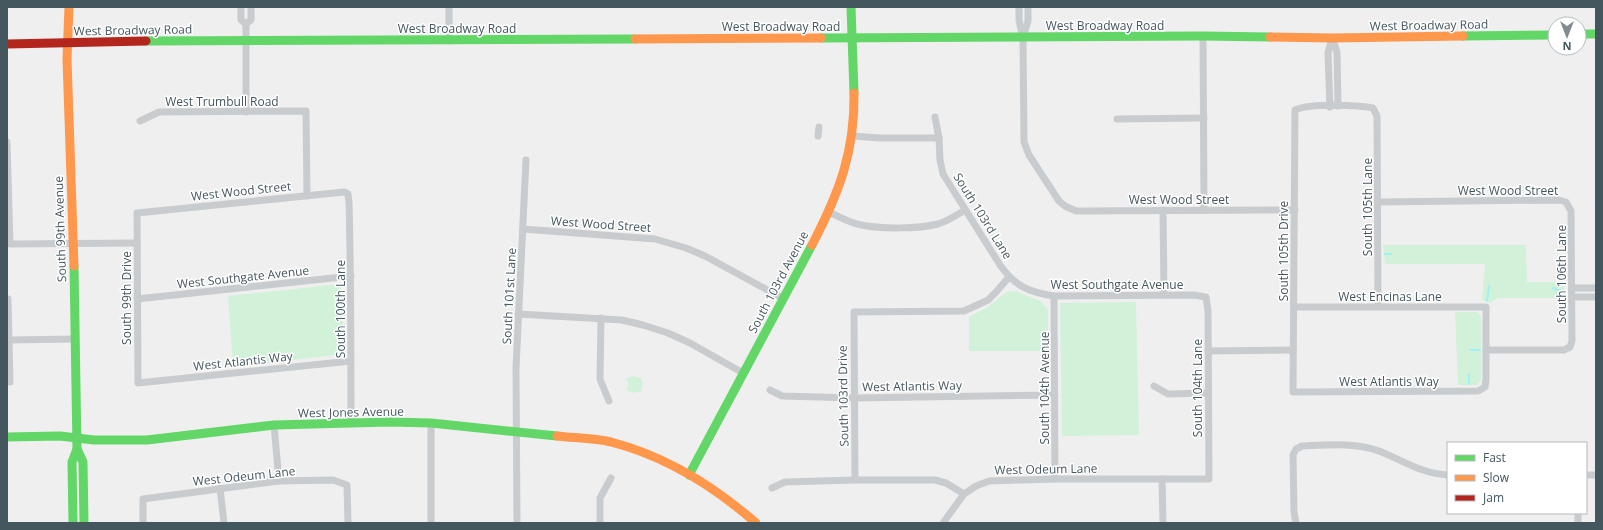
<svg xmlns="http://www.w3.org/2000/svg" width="1603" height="530" viewBox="0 0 1603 530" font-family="'Open Sans',sans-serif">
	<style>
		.green { fill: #d1f2d8 }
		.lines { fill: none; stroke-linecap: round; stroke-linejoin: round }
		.stream { stroke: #a1f0f4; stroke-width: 2 }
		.street { stroke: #c8ccce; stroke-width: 7 }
		.fast { stroke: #63d668; stroke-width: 9 }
		.slow { stroke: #ff974d; stroke-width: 9 }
		.jam { stroke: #b3261e; stroke-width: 9 }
		.labels { text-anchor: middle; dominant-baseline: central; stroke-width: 3; stroke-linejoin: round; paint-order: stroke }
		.street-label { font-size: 12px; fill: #44565e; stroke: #fff }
	</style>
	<rect width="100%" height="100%" fill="#f0efef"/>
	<g class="green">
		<path d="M1383 245H1526L1527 282H1563L1565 298H1498L1490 303 1482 299 1485 264H1385Z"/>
		<path d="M341 284 344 354 233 367 228 296Z"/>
		<path d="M1016 291 1040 301 1048 309V351H969V317L988 307 1006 292Z"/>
		<path d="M1136 302 1139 435 1062 436 1060 303Z"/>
		<path d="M1455 312H1478L1481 317V380L1477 385H1458Z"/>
		<path d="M632 376 641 378 643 384 641 391 635 393 628 391 626 388 628 387V381H626L627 378Z"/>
	</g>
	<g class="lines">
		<g class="stream">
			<path d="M1385 254H1391"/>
			<path d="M1553 288 1564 293"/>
			<path d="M1487 301 1489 286"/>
			<path d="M1471 350H1480"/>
			<path d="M1469 374V384"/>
		</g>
		<g class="street">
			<path d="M241 7V20L246 24"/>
			<path d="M449 7V41"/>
			<path d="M1019 7V20L1023 38 1024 142 1029 155 1059 201 1065 206 1076 211 1295 210"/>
			<path d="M1203 36 1204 210"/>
			<path d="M1023 37 1028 21V7"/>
			<path d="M1332 38 1337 52 1338 106"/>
			<path d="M1330 107 1328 53 1332 38"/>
			<path d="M246 112V24L251 20V7"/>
			<path d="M935 117 939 138 940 160 943 174 1000 265C1015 286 1028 292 1054 296L1194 295 1206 297 1208 311 1209 479H1055L989 481 976 486 964 494 943 523"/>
			<path d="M1117 119 1204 118"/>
			<path d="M140 121 159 112 306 111 307 196"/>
			<path d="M818 136 819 127"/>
			<path d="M852 136 880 138H939"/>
			<path d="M7 142 10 244 137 243"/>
			<path d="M1378 202 1559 200 1566 202 1571 211 1572 341 1570 347 1564 350H1486"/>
			<path d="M1163 210 1164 295"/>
			<path d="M829 212C839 217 850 223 861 225 880 229 919 229 938 224 948 221 957 215 965 210"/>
			<path d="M523 229 655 239 686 248 705 256 784 299"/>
			<path d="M1572 288H1596"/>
			<path d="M1054 296 1055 479"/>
			<path d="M1572 297H1596"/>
			<path d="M7 299H8L10 382H7"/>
			<path d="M137 299 351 276"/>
			<path d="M1294 307H1486V379L1485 387 1478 391 1293 392 1295 110C1309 103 1358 105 1373 108L1377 116 1378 307"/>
			<path d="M518 314 622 320 643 325 668 333 690 343 743 373"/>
			<path d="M601 318 600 379 609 401"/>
			<path d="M9 340 75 339"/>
			<path d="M1208 351 1293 350"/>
			<path d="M1154 386 1168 394 1208 393"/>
			<path d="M770 390 782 396 854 398 1055 395"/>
			<path d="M351 423C351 349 351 276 349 202L348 194 344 192 137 213 138 383 351 361"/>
			<path d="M431 423V523"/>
			<path d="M274 425 279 481"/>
			<path d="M1586 475H1596"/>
			<path d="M1162 479 1163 523"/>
			<path d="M855 480 854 312 964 311 988 300 996 292 1009 277"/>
			<path d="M220 488 224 523"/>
			<path d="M772 488 785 482 855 480H935L946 483 964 494"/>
			<path d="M1578 513V523"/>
			<path d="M143 523V499L279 481 333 480 347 485 348 523"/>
			<path d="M517 523 516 368 526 160"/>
			<path d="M600 523V498L611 478"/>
			<path d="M1296 523 1294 512 1293 455 1296 449 1302 446C1327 445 1355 442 1379 451 1402 460 1422 474 1448 475"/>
		</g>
		<g class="fast">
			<path d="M851 7 854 93"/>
			<path d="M1579 34H1596"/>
			<path d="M1463 36 1555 35"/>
			<path d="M821 38 1203 36 1270 37"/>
			<path d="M146 41 635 39"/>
			<path d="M7 437 60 436 94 440H147L274 425 390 422 431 423 557 436"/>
			<path d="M77 449 83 462 84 523"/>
			<path d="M689 475 812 245"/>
			<path d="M73 523 72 462 77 449 74 266"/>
		</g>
		<g class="slow">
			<path d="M69 7 67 59 74 266"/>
			<path d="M1270 37 1332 38 1463 36"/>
			<path d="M635 39 821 38"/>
			<path d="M812 245C839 193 855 152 854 93"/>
			<path d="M557 436C574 438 594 438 611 442 665 456 715 487 756 523"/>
		</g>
		<path class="jam" d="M7 44 146 41"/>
	</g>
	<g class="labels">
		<g class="street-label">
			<text x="1105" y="25">West Broadway Road</text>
			<text transform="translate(1429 25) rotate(-1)">West Broadway Road</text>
			<text x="781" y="26">West Broadway Road</text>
			<text x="457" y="28">West Broadway Road</text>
			<text transform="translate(133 30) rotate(-1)">West Broadway Road</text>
			<text x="222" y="101">West Trumbull Road</text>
			<text x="1508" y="190">West Wood Street</text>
			<text transform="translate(241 191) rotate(-6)">West Wood Street</text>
			<text x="1179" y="199">West Wood Street</text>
			<text transform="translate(1367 207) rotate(-90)">South 105th Lane</text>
			<text transform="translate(983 216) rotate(58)">South 103rd Lane</text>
			<text transform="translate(601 224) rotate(4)">West Wood Street</text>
			<text transform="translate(60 229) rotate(-92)">South 99th Avenue</text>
			<text transform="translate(1283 251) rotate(-90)">South 105th Drive</text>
			<text transform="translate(1561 274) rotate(-90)">South 106th Lane</text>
			<text transform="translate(243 277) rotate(-6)">West Southgate Avenue</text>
			<text transform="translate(778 282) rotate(-62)">South 103rd Avenue</text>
			<text x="1117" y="284">West Southgate Avenue</text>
			<text transform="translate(509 296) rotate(-87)">South 101st Lane</text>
			<text x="1390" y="296">West Encinas Lane</text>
			<text transform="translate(126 298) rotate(-90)">South 99th Drive</text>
			<text transform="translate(340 309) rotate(-90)">South 100th Lane</text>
			<text transform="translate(243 361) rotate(-6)">West Atlantis Way</text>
			<text x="1389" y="381">West Atlantis Way</text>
			<text transform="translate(912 386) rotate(-1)">West Atlantis Way</text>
			<text transform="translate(1044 388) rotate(-90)">South 104th Avenue</text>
			<text transform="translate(1197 388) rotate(-90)">South 104th Lane</text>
			<text transform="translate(843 396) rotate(-91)">South 103rd Drive</text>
			<text transform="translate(351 412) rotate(-1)">West Jones Avenue</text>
			<text transform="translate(1046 469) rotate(-1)">West Odeum Lane</text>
			<text transform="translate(244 476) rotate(-6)">West Odeum Lane</text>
		</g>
	</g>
	<rect width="1603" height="530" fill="none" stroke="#44565e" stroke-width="16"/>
	<rect x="1447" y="442" width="140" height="72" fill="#ffffff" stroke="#b4bbbf"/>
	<rect x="1455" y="455" width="20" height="6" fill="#63d668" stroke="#b4bbbf"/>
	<text x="1483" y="462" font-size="12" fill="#44565e">Fast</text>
	<rect x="1455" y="475" width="20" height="6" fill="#ff974d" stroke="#b4bbbf"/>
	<text x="1483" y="482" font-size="12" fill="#44565e">Slow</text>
	<rect x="1455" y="495" width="20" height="6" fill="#b3261e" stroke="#b4bbbf"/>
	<text x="1483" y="502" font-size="12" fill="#44565e">Jam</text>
	<g transform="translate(1567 36) rotate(180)"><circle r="19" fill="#ffffff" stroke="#b4bbbf"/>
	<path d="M0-3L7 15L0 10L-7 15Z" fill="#808c91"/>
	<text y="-6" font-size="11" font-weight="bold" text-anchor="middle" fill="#44565e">N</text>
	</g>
</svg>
